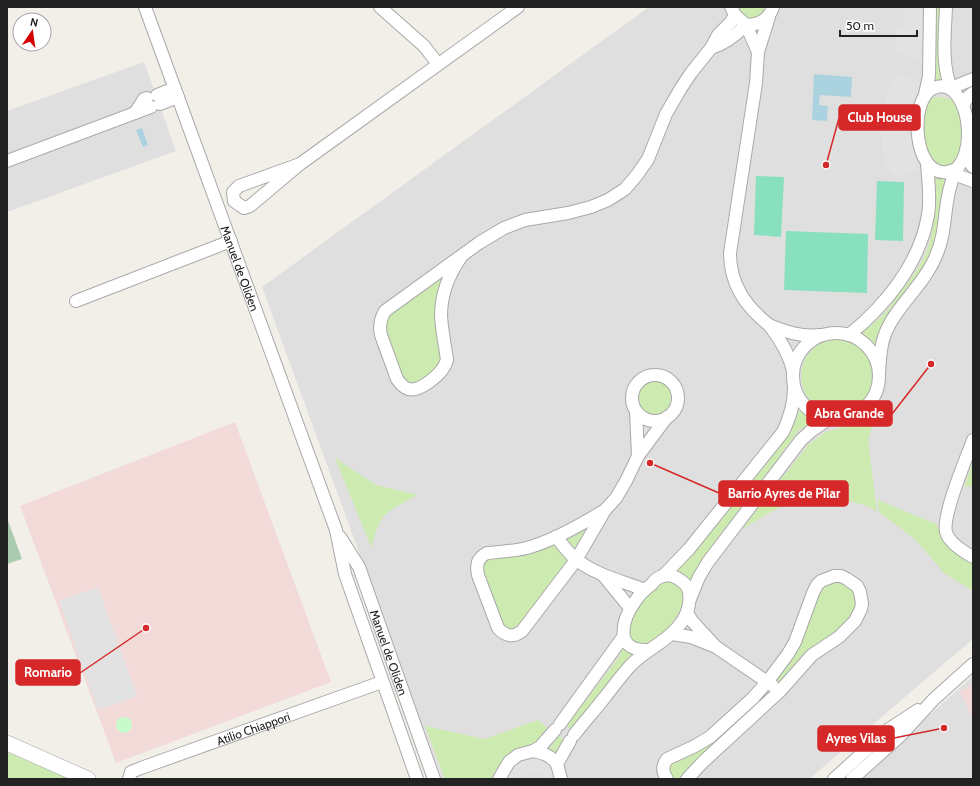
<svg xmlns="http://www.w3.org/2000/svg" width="980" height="786" viewBox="0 0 980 786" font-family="Cabin,sans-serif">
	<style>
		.residential { fill: #e0dfdf }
		.commercial { fill: #f2dad9 }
		.grass { fill: #cdebb0 }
		.cemetery { fill: #aacbaf }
		.park { fill: #c8facc }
		.pitch { fill: #88e0be }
		.parking { fill: #e2e2e2 }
		.water { fill: #aad3df }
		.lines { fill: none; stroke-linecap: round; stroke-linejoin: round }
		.minor-casing { stroke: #a9a9a9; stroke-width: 14 }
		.tertiary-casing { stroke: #a9a9a9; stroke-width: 16 }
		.minor { stroke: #fff; stroke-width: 12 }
		.tertiary { stroke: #fff; stroke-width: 15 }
		.labels { text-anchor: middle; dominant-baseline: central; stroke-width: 3; stroke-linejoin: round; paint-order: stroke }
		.street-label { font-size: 12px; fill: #222; stroke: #fff }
		.leader { fill: none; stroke: #d62828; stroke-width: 1.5 }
		.callout-dot { fill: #d62828; stroke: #fff; stroke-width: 1.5 }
		.callout { fill: #d62828; stroke: #d62828; stroke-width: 1.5 }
		.callout-label { font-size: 13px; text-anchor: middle; font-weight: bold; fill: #fff }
	</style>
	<rect width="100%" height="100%" fill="#f2efe9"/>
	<g class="residential">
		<path d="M649 7H973V639L809 779H442L262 287Z"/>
		<path d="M144 62 176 151 7 212V111Z"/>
		<path d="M973 676V779H858Z"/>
	</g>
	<g class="commercial">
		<path d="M235 422 331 682 116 763 20 506Z"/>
		<path d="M973 683V719L960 692Z"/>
	</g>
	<g class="grass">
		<path d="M736 7H770L760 19C746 20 745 17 736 7Z"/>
		<path d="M935 7H942L945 84H931Z"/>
		<path d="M933 97C940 97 948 96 954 102 968 115 965 154 951 166 949 168 946 168 943 169L928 157 923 138 926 107Z"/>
		<path d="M932 174 945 177C944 204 939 236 928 260L876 350 871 344 857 335C867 329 876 322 884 314 889 309 893 302 897 297 908 282 921 267 927 250 935 228 938 196 932 174Z"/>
		<path d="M439 278H444L445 355 441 366 414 384 409 383 404 377 387 339 385 324 390 313Z"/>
		<circle cx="838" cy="376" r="37"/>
		<circle cx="655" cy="397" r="18"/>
		<path d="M800 408 817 420 799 430 698 565 689 584 675 573 691 557 795 422Z"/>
		<path d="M875 416 868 440 877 512 868 506 834 497 797 499 765 515 741 530 808 445 826 432 860 422Z"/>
		<path d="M335 458 376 485 418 495C409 500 389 509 383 517 378 523 372 542 372 549Z"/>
		<path d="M973 462V486L964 487Z"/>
		<path d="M878 500 936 524 941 532 973 561V589H970L944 573 915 539 879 512Z"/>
		<path d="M588 526 591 529 580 548C573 548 569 545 567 539L570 535Z"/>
		<path d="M550 544 561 547 568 559 567 565 517 630H504L481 569 484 560Z"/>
		<path d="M671 581 680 586 684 595 681 609 666 635 650 646 638 643 629 638 627 630 632 614 643 600 657 584Z"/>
		<path d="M836 581 846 582 856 589 859 601 851 621 779 684 777 679 788 664 802 639 816 597 824 584Z"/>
		<path d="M623 647 635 656 624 663 572 730 566 726 619 657Z"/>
		<path d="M768 690 772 691 682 778 675 779 669 774V767L678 759 712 743Z"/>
		<path d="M538 720 551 731 495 779H445L425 726 485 739Z"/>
		<path d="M559 736 564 740 554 755 547 751Z"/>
		<path d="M7 752 70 779H7Z"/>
	</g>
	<path class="cemetery" d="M7 518 22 559 7 564Z"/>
	<circle class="park" cx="124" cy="725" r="8"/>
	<g class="pitch">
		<path d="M756 176 784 177 781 237 754 235Z"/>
		<path d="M877 181 904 182 903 241 875 240Z"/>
		<path d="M786 231 868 234 867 293 784 290Z"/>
	</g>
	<g class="parking">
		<path d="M905 7H925L923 62 904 53H897V27L904 26Z"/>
		<path d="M897 72 920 82 916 101 913 129 917 170 897 178 888 170 882 148 881 134 883 115 885 102 890 86Z"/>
		<path d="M98 587 137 696 98 710 59 601Z"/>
		<path d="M527 759 542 760 551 765 558 779H545L539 773 529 774 520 779H505L515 765Z"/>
	</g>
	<g class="water">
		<path d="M814 74 852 77 851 97 820 95 819 105 828 106 827 121 812 120Z"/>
		<path d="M142 128 148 145 143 147 136 130Z"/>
	</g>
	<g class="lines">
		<g class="minor-casing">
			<g id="minor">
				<path id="s1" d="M145 7 336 530 345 574 417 779"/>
				<path d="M380 7 424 46 438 64"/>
				<path d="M731 7 735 15 746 25C759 25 769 20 773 7"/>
				<path d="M946 7C945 34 941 63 951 88L973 79"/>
				<path d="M769 17 758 52 756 83 730 253C730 284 745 306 769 325"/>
				<path d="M711 48C725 44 736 35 746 25L758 52"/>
				<path d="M925 94 929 76 930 7"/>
				<path d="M157 95 175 88"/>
				<path d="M160 104 178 97"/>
				<path d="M963 105 968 97 973 93"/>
				<path d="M135 113 144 99 147 98"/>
				<path d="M966 150 970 163 973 167"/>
				<path d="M7 161 151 107"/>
				<path d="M300 164 239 186 233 192 234 201 244 208 250 206 300 164 518 7"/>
				<path d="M948 172 973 181"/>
				<path d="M461 257C449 274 441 295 441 316 442 331 445 345 447 360 444 370 437 376 429 382 416 391 407 394 397 379L381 335C379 326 380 319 385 311L479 243 504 228 525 220 568 213 591 207 608 200 625 189 637 175 648 159 666 114 681 88 691 73 711 48 718 35 731 22 735 15"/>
				<path d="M76 301 231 241"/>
				<circle cx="836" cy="376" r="43"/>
				<path d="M849 335C886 305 920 263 928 215 931 198 928 180 927 163"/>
				<path d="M793 371C789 353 780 339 769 325 786 332 801 337 820 335"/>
				<path d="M879 373C880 360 880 346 885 334 896 306 923 286 935 258 947 233 943 209 951 184 952 179 955 172 958 167 960 164 963 161 964 157 970 142 969 118 962 104 957 92 947 82 934 88 908 98 913 177 947 172 951 171 954 170 958 168"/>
				<circle cx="655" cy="398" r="23"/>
				<path d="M636 411 638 456 667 417"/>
				<path d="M973 440C966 459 942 515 946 532 949 543 964 552 973 557"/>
				<path d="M605 510C581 525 555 540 527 548 514 551 500 552 487 553 477 558 476 565 478 575L498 628C505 636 513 638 522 631L576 560 605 510 616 498 626 481 638 456"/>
				<path id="s2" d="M340 537 359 567 434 779"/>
				<path d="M556 537C563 545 569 554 577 560 596 575 622 581 645 590"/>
				<path d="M603 575 630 608"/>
				<path d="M663 576 689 549 783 432C790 417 794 405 794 389"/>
				<path d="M690 599 699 577 708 562 801 440 811 431 830 418"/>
				<path d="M672 634 691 637 716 647 692 621 687 613"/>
				<path d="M716 647 773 686"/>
				<path d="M560 724 623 637"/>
				<path d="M574 735C584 722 595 710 605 697 613 687 621 676 630 666 644 651 663 644 677 628 686 618 691 606 689 592 688 586 685 583 680 580 676 577 669 574 663 576 658 577 654 581 651 585 645 589 640 594 636 600 622 619 613 651 647 650"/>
				<path d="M533 751C543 753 550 755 557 764"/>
				<path id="s3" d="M129 779 131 772 141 768 382 682"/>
				<path d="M499 779 509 762 518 755 533 751 540 747 555 730"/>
				<path d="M561 779 557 764 570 741"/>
				<path d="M667 779C662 772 662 766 667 759L695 746 710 737 753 698 767 682 788 654 795 642 813 593 817 585 821 581 834 576H841L847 579 857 586 860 592 862 603 861 609 855 621 839 637 812 655 780 691 704 761 687 779"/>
				<path d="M834 779 889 729 918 710"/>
				<path d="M852 779 901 735 934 699 973 664"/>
			</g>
		</g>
		<g class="tertiary-casing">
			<path id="tertiary" d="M7 743 88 779"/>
		</g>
		<use href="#minor" class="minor"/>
		<use href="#tertiary" class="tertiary"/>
	</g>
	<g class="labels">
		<g class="street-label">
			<text stroke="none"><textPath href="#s1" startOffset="278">Manuel de Oliden</textPath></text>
			<text stroke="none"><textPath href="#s2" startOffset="126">Manuel de Oliden</textPath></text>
			<text stroke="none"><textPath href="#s3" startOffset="137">Atilio Chiappori</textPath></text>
		</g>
	</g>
	<path class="leader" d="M826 165L839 118M931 364L892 414M650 463L719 493M146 628L80 673M944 728L894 738"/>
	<g class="callout-dot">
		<circle cx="826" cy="165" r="4"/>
		<circle cx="931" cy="364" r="4"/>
		<circle cx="650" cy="463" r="4"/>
		<circle cx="146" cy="628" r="4"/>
		<circle cx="944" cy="728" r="4"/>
	</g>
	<g class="callout">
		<rect x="839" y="105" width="81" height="25" rx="4"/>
		<rect x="807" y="401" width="85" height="25" rx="4"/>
		<rect x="719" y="481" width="129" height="25" rx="4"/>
		<rect x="16" y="660" width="64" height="25" rx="4"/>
		<rect x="818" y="726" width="76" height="25" rx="4"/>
	</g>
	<g class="callout-label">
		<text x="880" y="122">Club House</text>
		<text x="849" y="418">Abra Grande</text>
		<text x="784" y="498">Barrio Ayres de Pilar</text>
		<text x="48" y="677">Romario</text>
		<text x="856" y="743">Ayres Vilas</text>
	</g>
	<rect width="980" height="786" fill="none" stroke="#222222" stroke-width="16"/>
	<g transform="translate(32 32) rotate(13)"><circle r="19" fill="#ffffff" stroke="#a7a7a7"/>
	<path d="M0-3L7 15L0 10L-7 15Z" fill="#d40000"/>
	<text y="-6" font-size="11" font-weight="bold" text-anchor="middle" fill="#222222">N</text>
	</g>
	<path d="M840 30v6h77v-6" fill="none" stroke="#222222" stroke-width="2"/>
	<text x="846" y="30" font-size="12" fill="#222222" stroke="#ffffff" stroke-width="3" paint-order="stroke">50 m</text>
</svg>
